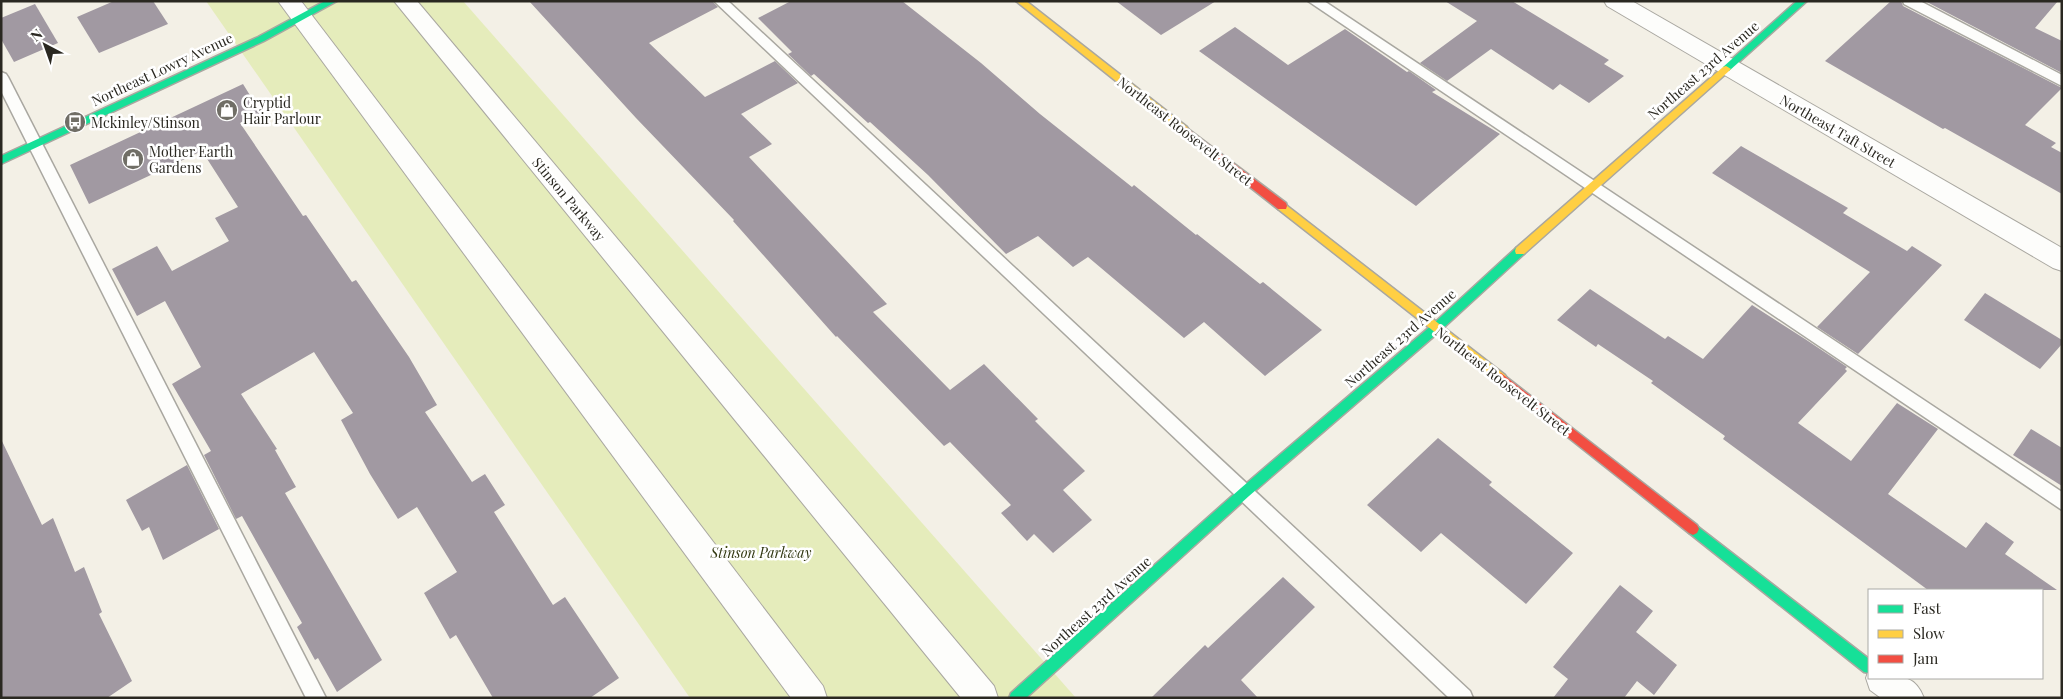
<svg xmlns="http://www.w3.org/2000/svg" width="2063" height="699" viewBox="0 0 2063 699" font-family="'Playfair Display',serif">
	<style>
		.green { fill: #e5ecbb }
		.building { fill: #a199a2 }
		.lines { fill: none; stroke-linecap: round; stroke-linejoin: round }
		.lane-casing { stroke: #a9a7a0; stroke-width: 3 }
		.street-casing { stroke: #a9a7a0; stroke-width: 2 }
		.fast-casing { stroke: #a9a7a0; stroke-width: 3 }
		.slow-casing { stroke: #a9a7a0; stroke-width: 3 }
		.jam-casing { stroke: #a9a7a0; stroke-width: 3 }
		.lane { fill: #fdfdfb; fill-rule: evenodd }
		.street { fill: #fdfdfb; fill-rule: evenodd }
		.fast { fill: #16e098; fill-rule: evenodd }
		.slow { fill: #ffcf43; fill-rule: evenodd }
		.jam { fill: #f24e42; fill-rule: evenodd }
		.labels { text-anchor: middle; dominant-baseline: central; stroke-width: 5; stroke-linejoin: round; paint-order: stroke }
		.street-label { font-size: 14px; fill: #2a2821; stroke: #fff }
		.poi-label { font-size: 14px; fill: #2a2821; stroke: #fff; text-anchor: start }
		.park-label { font-size: 14px; font-style: italic; fill: #323812; stroke: #fff }
	</style>
	<rect width="100%" height="100%" fill="#f3f0e6"/>
	<path class="green" d="M206 1H463L1076 698H690Z"/>
	<g class="building">
		<path d="M114 1H153L168 24 99 53 77 17Z"/>
		<path d="M529 1H712L718 7 649 43 705 97 775 61 798 83 741 114 772 144 749 157 887 304 873 312 950 390 984 364 1038 419 1035 421 1085 471 1063 490 1092 520 1053 553 1034 534 1027 541 1001 513 1011 505 950 442 944 446 837 336 836 337 733 221 734 220 636 118Z"/>
		<path d="M791 1H902L981 63 1040 114 1132 187 1134 185 1196 235 1197 234 1260 284 1263 282 1322 330 1265 376 1204 322 1184 338 1088 257 1073 267 1038 236 1006 254 928 175 870 122 868 123 814 74 811 76 788 54 792 52 758 18Z"/>
		<path d="M1116 1H1216L1161 35Z"/>
		<path d="M1445 1H1512L1609 60 1604 64 1624 76 1589 103 1560 84 1553 90 1491 49 1447 81 1420 63 1477 21Z"/>
		<path d="M1891 1H1901L1903 6 2062 88 2025 125 2056 143 2051 147 2062 153V194L1945 128 1943 129 1825 61Z"/>
		<path d="M1925 1H2058L2035 28 2062 41V73Z"/>
		<path d="M35 4 58 43 14 62 1 39V18Z"/>
		<path d="M1235 27 1288 65 1345 29 1407 72 1409 71 1436 90 1432 92 1500 134 1416 206 1199 51Z"/>
		<path d="M243 84 261 113 240 123 303 216 306 215 352 282 356 280 409 357 437 405 425 412 472 482 485 474 505 505 494 512 553 605 565 597 619 678 590 698H493L456 635 450 639 424 593 457 572 417 507 398 519 370 474 341 420 353 413 314 352 241 394 277 449 275 450 296 487 285 493 382 660 337 692 318 658 315 660 297 627 302 623 242 516 236 519 204 455 211 451 172 384 201 367 165 301 137 316 112 269 157 246 172 271 229 241 215 218 238 207 202 151 89 204 70 165Z"/>
		<path d="M1741 146 1848 208 1843 213 1907 251 1912 246 1942 265 1858 354 1817 327 1870 272 1712 173Z"/>
		<path d="M1590 289 1665 339 1668 336 1703 359 1752 305 1805 339 1847 367 1845 369 1847 371 1798 423 1851 461 1897 403 1938 429 1888 494 1966 548 1986 522 2014 542 2005 554 2057 590H1928L1723 439 1725 436 1651 383 1653 381 1598 344 1596 347 1557 320Z"/>
		<path d="M1985 293 2062 340V344L2040 369 1964 320Z"/>
		<path d="M2031 429 2062 448V486L2013 455Z"/>
		<path d="M1438 438 1492 482 1489 485 1573 553 1526 604 1441 533 1421 552 1367 505Z"/>
		<path d="M1 439 42 525 53 518 75 572 84 567 102 612 99 614 132 681 107 698H1Z"/>
		<path d="M187 465 219 529 163 560 149 527 142 531 126 500Z"/>
		<path d="M1283 577 1315 607 1241 680 1258 698H1151L1205 645 1208 648Z"/>
		<path d="M1620 585 1653 611 1636 632 1677 665 1654 695 1637 681 1624 698H1553L1568 679 1553 667Z"/>
	</g>
	<g class="lines">
		<g class="lane-casing">
			<g id="lane">
				<path d="M714 1H728L1470 691 1473 698H1449Z"/>
				<path d="M1308 1H1324L2062 492V510Z"/>
				<path d="M1903 1H1920L2062 75V86L1904 4Z"/>
				<path d="M1 72 6 74 8 77 326 698H306L1 91Z"/>
			</g>
		</g>
		<g class="street-casing">
			<g id="street">
				<path d="M278 1H301L823 686 827 698H791Z"/>
				<path d="M394 1H417L994 686 998 698H961Z"/>
				<path d="M1604 1H1632L2062 248V271L2053 268 1607 6Z"/>
				<path d="M1869 669V678C1895 678 1913 670 1924 698H1881L1870 690 1866 678Z"/>
			</g>
		</g>
		<g class="fast-casing">
			<g id="fast">
				<path d="M325 1H337L264 41 1 164V156L258 37Z"/>
				<path d="M1797 1H1807L1729 71H1723V67Z"/>
				<path d="M1520 247 1524 248 1525 251 1524 254 1440 331 1249 496 1026 698H1009L1011 693 1241 488 1432 325 1516 248Z"/>
				<path d="M1693 523 1869 659V673L1864 672 1689 533 1687 529 1689 525Z"/>
			</g>
		</g>
		<g class="slow-casing">
			<g id="slow">
				<path d="M1016 1H1026L1187 127 1189 130 1187 133H1181Z"/>
				<path d="M1726 66 1731 69 1729 71 1524 254H1516L1515 251 1516 248 1723 67Z"/>
				<path d="M1282 202 1505 375 1507 378 1505 381 1501 383 1497 381 1278 209 1277 206Z"/>
			</g>
		</g>
		<g class="jam-casing">
			<g id="jam">
				<path d="M1184 126 1286 203 1287 206 1286 209H1278L1181 133 1179 130Z"/>
				<path d="M1501 373 1697 525 1699 529 1697 533 1693 535 1689 533 1497 381 1495 378 1497 375Z"/>
			</g>
		</g>
		<use href="#lane" class="lane"/>
		<use href="#street" class="street"/>
		<use href="#fast" class="fast"/>
		<use href="#slow" class="slow"/>
		<use href="#jam" class="jam"/>
	</g>
	<defs>
		<g id="shop-disc" transform="scale(1.125)"><circle r="9.5" fill="#706e66" stroke="#fff"/><path d="M-5-2.5h2.3a2.7 3.5 0 0 1 5.4 0H5L5.5 6h-11ZM-1.5-2.5h3a1.5 2.3 0 0 0-3 0Z" fill="#fff"/></g>
		<g id="bus-disc" transform="scale(1.125)"><circle r="9.5" fill="#706e66" stroke="#fff"/><path d="M-5-6H5V4H4V6H2V4H-2V6H-4V4H-5ZM-3.5-4V0h7V-4ZM-3.5 1.2v1.5H-2V1.2ZM2 1.2v1.5H3.5V1.2Z" fill="#fff"/></g>
	</defs>
	<g fill-rule="evenodd">
		<use href="#shop-disc" x="227" y="110"/>
		<use href="#bus-disc" x="75" y="122"/>
		<use href="#shop-disc" x="133" y="159"/>
	</g>
	<g class="labels">
		<g class="street-label">
			<text transform="translate(162 69) rotate(-25)">Northeast Lowry Avenue</text>
			<text transform="translate(1703 70) rotate(-41)">Northeast 23rd Avenue</text>
			<text transform="translate(1185 131) rotate(38)">Northeast Roosevelt Street</text>
			<text transform="translate(1838 131) rotate(30)">Northeast Taft Street</text>
			<text transform="translate(569 199) rotate(50)">Stinson Parkway</text>
			<text transform="translate(1400 338) rotate(-41)">Northeast 23rd Avenue</text>
			<text transform="translate(1503 381) rotate(38)">Northeast Roosevelt Street</text>
			<text transform="translate(1096 606) rotate(-42)">Northeast 23rd Avenue</text>
		</g>
		<g class="poi-label">
			<text x="243" y="102">Cryptid<tspan x="243" dy="16">Hair Parlour</tspan></text>
			<text x="91" y="122">Mckinley/Stinson</text>
			<text x="149" y="151">Mother Earth<tspan x="149" dy="16">Gardens</tspan></text>
		</g>
		<g class="park-label">
			<text x="761" y="552">Stinson Parkway</text>
		</g>
	</g>
	<rect width="2063" height="699" fill="none" stroke="#2a2821" stroke-width="5"/>
	<rect x="1868" y="589" width="175" height="90" fill="#ffffff" stroke="#aaa9a6"/>
	<rect x="1878" y="605" width="25" height="8" fill="#16e098" stroke="#aaa9a6"/>
	<text x="1913" y="614" font-size="15" fill="#2a2821">Fast</text>
	<rect x="1878" y="630" width="25" height="8" fill="#ffcf43" stroke="#aaa9a6"/>
	<text x="1913" y="639" font-size="15" fill="#2a2821">Slow</text>
	<rect x="1878" y="655" width="25" height="8" fill="#f24e42" stroke="#aaa9a6"/>
	<text x="1913" y="664" font-size="15" fill="#2a2821">Jam</text>
	<g transform="translate(45 45) rotate(319)" stroke="#ffffff" stroke-width="4" paint-order="stroke">
	<path d="M0-4L9 19L0 12L-9 19Z" fill="#2a2821"/>
	<text y="-8" font-size="14" font-weight="bold" text-anchor="middle" fill="#2a2821">N</text>
	</g>
</svg>
